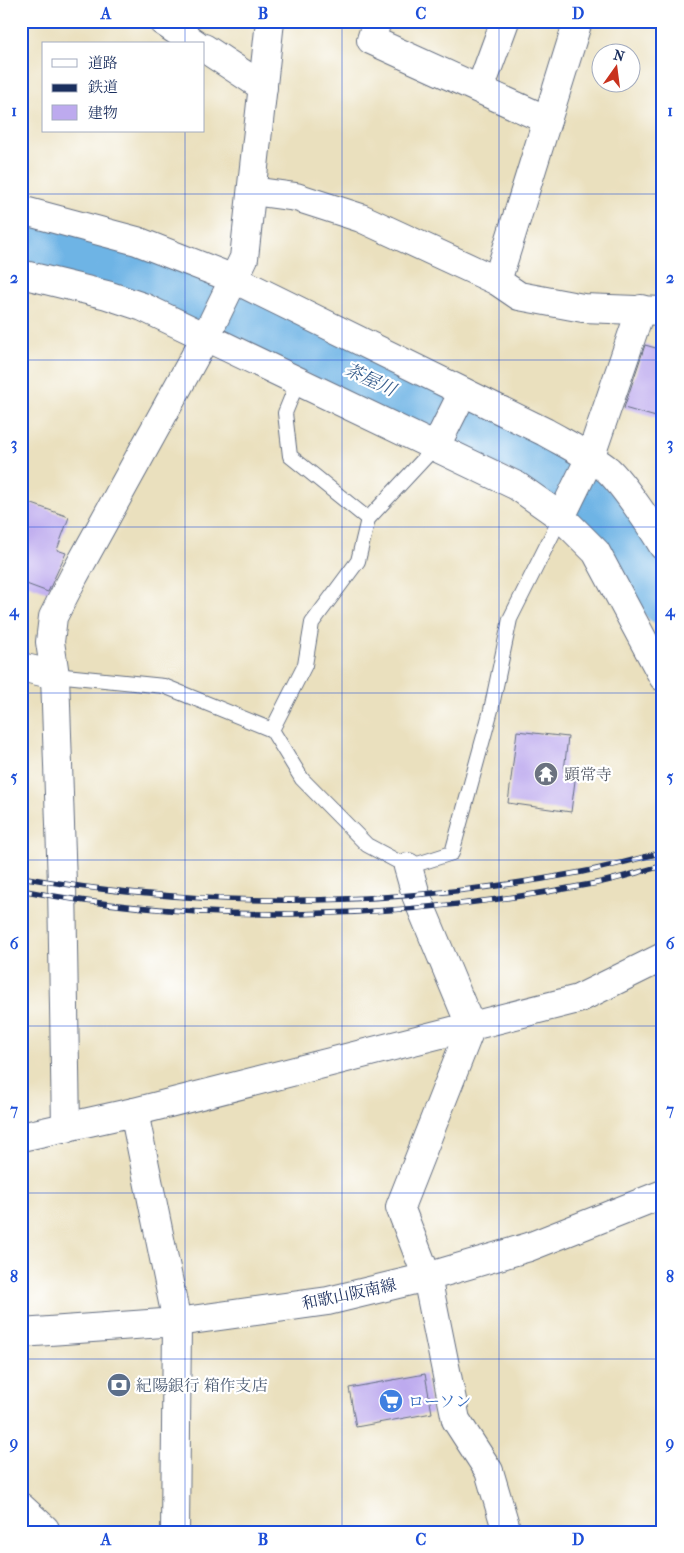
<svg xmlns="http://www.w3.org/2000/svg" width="684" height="1553" viewBox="0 0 684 1553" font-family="'IM FELL French Canon','Noto Serif JP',serif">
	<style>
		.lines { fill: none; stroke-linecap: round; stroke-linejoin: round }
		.river { stroke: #6eb4e5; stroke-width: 45 }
		.building { fill: #bdaaee }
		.lane-casing { stroke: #636d80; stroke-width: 16 }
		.street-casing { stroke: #636d80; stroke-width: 30 }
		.secondary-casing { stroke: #636d80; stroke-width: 30 }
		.lane { stroke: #fff; stroke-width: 14 }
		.street { stroke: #fff; stroke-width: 28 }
		.secondary { stroke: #fff; stroke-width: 28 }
		.rail-casing { stroke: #1b2f5e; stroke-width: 5.5 }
		.rail { stroke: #fff; stroke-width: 4; stroke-dasharray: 11; stroke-linecap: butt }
		.grid { fill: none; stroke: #1d4ed8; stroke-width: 1; stroke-opacity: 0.55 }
		.labels { text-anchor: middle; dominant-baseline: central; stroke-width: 4.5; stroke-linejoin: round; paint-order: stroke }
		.worship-label { font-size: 16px; fill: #5b616d; stroke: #fff; text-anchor: start }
		.street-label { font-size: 16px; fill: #1b2f5e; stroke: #fff }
		.service-label { font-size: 16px; fill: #4e5e75; stroke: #fff; text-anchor: start }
		.shop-label { font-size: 16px; fill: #366cbe; stroke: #fff; text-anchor: start }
		.water-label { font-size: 18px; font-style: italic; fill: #385e8d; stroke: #fff }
		.neatline { fill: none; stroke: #1d4ed8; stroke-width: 2 }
		.grid-label { font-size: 16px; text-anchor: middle; font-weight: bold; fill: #1d4ed8 }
	</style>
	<rect width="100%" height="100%" fill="#fff"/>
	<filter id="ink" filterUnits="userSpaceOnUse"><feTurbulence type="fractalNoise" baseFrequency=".02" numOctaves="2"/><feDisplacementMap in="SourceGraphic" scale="10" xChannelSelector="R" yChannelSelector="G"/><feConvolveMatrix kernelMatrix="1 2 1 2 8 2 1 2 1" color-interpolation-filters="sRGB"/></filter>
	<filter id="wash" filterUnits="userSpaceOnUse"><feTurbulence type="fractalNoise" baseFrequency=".0096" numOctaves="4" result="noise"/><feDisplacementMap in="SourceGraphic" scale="20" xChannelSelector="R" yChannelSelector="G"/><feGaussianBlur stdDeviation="1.12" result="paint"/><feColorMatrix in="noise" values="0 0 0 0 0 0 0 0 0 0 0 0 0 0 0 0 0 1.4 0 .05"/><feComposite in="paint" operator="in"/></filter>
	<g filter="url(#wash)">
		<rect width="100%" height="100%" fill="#eae0be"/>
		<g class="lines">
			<path class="river" d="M21 240 139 270 520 451 570 483 622 535 663 602"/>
		</g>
		<g id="blocks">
			<g class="building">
				<path d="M645 345 663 350V419L624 408Z"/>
				<path d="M21 500 69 517 57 550 66 553 48 592 21 582Z"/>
				<path d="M517 731 568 737 564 771 576 773 571 812 508 803Z"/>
				<path d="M425 1374 432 1413 356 1427 349 1388Z"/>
			</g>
		</g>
	</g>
	<g filter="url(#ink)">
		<use href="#blocks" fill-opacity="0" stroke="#636d80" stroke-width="1"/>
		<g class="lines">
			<g class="lane-casing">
				<g id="lane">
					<path d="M298 381 285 413 290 456 368 519"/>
					<path d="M55 675 164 686 272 730 302 779 367 845 408 867 452 853 491 710 510 619 561 517"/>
					<path d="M272 730 305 665 312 623 358 561 368 519 436 446"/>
				</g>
			</g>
			<g class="street-casing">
				<g id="street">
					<path d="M162 21 196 44"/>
					<path d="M377 21 371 40 547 120"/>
					<path d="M204 48 263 87"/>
					<path d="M480 89 505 21"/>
					<path d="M252 191 296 197 361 218 497 281 519 296 583 308 663 311"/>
					<path d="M21 210 137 241 234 279 545 432C566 444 589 455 608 470 623 484 652 527 663 546"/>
					<path d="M21 274 107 295 143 307 517 486 561 517 596 552 663 677"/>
					<path d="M497 281 578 21"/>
					<path d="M436 446 463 392"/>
					<path d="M561 517 590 458 641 309"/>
					<path d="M21 667 55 675"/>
					<path d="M408 867 416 895 471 1027 400 1207 427 1277 456 1420 489 1471 507 1532"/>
					<path d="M134 1112 177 1322 175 1532"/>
					<path d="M66 1128 62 884 55 675 50 642 53 617 74 576 205 338 244 258 270 21"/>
					<path d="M21 1137 134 1112 578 999 663 957"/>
					<path d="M21 1507 45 1529V1532"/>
				</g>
			</g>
			<g class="secondary-casing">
				<path id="secondary" d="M21 1333 177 1322 328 1301 427 1277 529 1247 663 1194"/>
			</g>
			<use href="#lane" class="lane"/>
			<use href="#street" class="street"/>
			<use href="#secondary" class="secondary"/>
			<g class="rail-casing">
				<g id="rail">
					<path d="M21 877C207 910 397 907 582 872 609 867 636 859 663 852"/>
					<path d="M21 890C201 926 406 919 586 885 612 881 637 872 663 866"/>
				</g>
			</g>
			<use href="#rail" class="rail"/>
		</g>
	</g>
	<path class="grid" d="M185 21V44M342 21V1532M499 21V1532M185 131V1532M21 194H663M21 360H663M21 527H663M21 693H663M21 860H663M21 1026H663M21 1193H663M21 1359H663"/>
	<defs>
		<g id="temple-disc" transform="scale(1.25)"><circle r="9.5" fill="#6b7280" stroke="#fff"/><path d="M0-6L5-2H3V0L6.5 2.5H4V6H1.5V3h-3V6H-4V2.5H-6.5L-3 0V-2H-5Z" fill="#fff"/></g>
		<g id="bank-disc" transform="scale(1.25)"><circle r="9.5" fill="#5c6f8a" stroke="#fff"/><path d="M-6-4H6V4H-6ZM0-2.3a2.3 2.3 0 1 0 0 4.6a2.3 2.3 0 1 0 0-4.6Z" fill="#fff"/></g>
		<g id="supermarket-disc" transform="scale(1.25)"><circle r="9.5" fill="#3f7fe0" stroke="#fff"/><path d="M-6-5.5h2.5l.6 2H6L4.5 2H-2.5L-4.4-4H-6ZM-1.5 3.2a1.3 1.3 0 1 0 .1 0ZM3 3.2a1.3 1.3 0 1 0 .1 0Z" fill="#fff"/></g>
	</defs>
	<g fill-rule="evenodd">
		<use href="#temple-disc" x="546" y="774"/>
		<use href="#bank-disc" x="119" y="1385"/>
		<use href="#supermarket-disc" x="391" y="1401"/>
	</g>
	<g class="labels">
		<g class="worship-label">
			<text x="564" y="774">顕常寺</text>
		</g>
		<g class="street-label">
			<text transform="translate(349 1294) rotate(-12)">和歌山阪南線</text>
		</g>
		<g class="service-label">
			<text x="136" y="1385">紀陽銀行 箱作支店</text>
		</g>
		<g class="shop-label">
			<text x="408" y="1401">ローソン</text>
		</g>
		<g class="water-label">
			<text transform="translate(370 380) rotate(25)">茶屋川</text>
		</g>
	</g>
	<rect width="684" height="1553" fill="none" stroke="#fff" stroke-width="55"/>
	<rect x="42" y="42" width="162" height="90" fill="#ffffff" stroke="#a4acbf"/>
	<rect x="52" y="59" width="25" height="8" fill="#ffffff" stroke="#a4acbf"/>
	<text x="88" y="68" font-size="15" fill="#1b2f5e">道路</text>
	<rect x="52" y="84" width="25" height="8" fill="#1b2f5e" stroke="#a4acbf"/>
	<text x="88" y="92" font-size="15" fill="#1b2f5e">鉄道</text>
	<rect x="52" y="105" width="25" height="15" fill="#bdaaee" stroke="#a4acbf"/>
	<text x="88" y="118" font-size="15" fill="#1b2f5e">建物</text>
	<g transform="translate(616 68) rotate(14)"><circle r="24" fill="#ffffff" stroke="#a4acbf"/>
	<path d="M0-4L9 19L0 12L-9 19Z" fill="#c8321e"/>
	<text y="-8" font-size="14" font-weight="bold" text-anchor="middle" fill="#1b2f5e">N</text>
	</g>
	<rect x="28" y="28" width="628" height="1498" class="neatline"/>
	<g class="grid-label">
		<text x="106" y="19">A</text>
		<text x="263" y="19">B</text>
		<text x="421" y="19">C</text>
		<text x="578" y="19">D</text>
		<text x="14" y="116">1</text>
		<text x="670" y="116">1</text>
		<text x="14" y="283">2</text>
		<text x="670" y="283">2</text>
		<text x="14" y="449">3</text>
		<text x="670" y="449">3</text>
		<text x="14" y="616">4</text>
		<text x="670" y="616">4</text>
		<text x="14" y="782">5</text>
		<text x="670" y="782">5</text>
		<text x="14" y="949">6</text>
		<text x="670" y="949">6</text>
		<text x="14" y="1115">7</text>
		<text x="670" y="1115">7</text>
		<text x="14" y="1282">8</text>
		<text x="670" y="1282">8</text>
		<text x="14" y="1448">9</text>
		<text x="670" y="1448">9</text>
		<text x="106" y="1545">A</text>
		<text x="263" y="1545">B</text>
		<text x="421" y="1545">C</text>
		<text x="578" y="1545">D</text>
	</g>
</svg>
